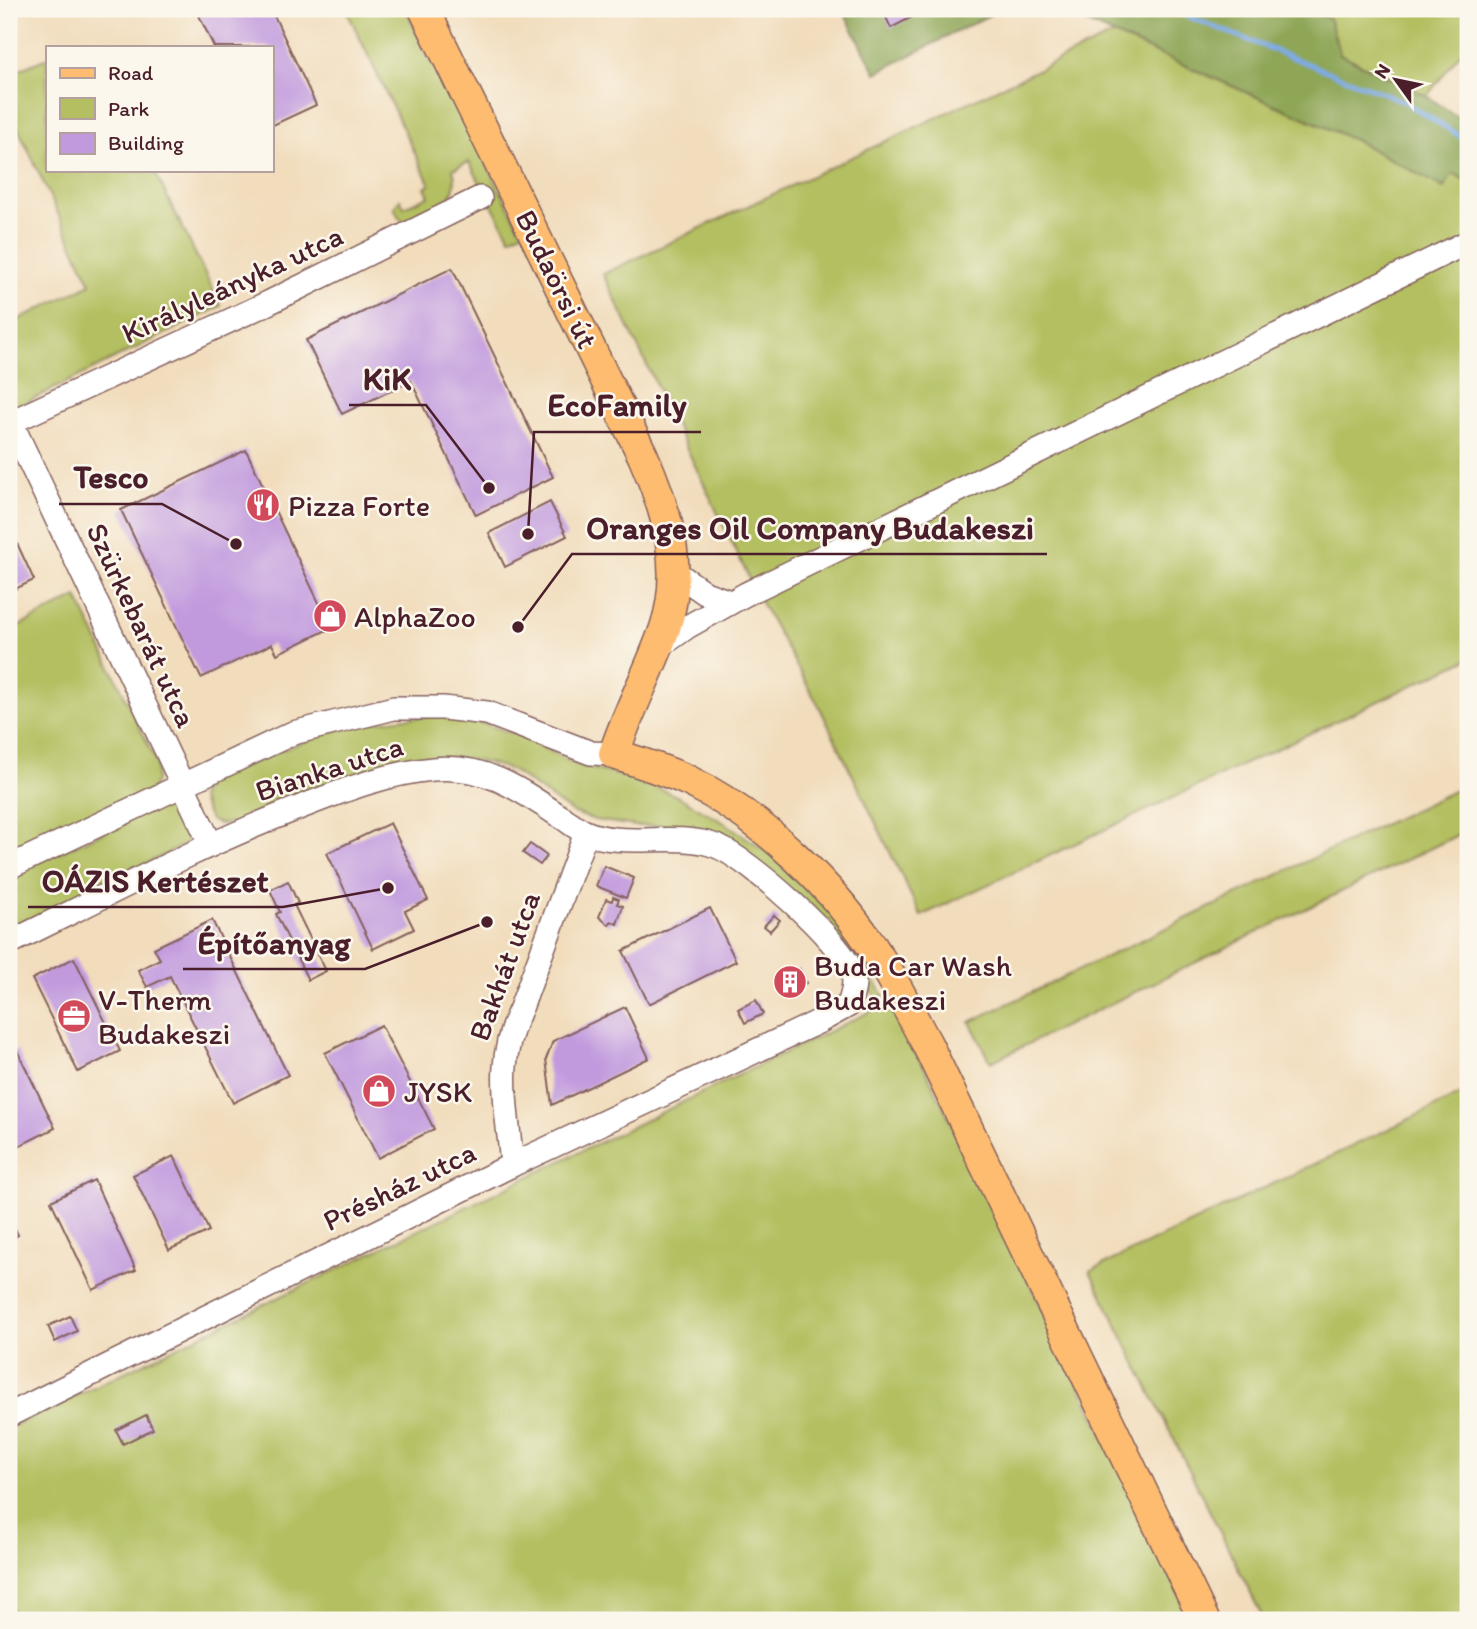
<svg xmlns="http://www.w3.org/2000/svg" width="1477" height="1629" viewBox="0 0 1477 1629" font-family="Itim,sans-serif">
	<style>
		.green { fill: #b3bf61; stroke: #7e6f46; stroke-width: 2 }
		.forest { fill: #8ea657; stroke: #6c6241; stroke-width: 2 }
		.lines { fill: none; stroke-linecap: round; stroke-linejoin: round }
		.stream { stroke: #7eace8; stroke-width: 4.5 }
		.building { fill: #c19ade }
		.minor-casing { stroke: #84615d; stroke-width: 26 }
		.major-casing { stroke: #84615d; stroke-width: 33 }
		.minor { stroke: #fff; stroke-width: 23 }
		.major { stroke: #fdbc70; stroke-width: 30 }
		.labels { text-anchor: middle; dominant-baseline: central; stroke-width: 5; stroke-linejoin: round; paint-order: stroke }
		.street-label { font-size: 30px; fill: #4a1f2b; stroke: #fbf7ec }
		.poi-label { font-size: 30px; fill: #4a1f2b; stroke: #fbf7ec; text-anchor: start }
		.leader { fill: none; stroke: #4a1f2b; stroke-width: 2.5 }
		.callout-dot { fill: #4a1f2b; stroke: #fbf7ec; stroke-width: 2.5 }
		.callout-label { font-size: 32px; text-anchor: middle; font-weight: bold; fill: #4a1f2b; stroke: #fbf7ec; stroke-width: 5; stroke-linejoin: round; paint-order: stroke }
	</style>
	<rect width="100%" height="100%" fill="#fbf7ec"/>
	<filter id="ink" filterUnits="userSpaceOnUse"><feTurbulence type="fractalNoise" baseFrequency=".0143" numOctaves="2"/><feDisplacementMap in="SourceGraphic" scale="14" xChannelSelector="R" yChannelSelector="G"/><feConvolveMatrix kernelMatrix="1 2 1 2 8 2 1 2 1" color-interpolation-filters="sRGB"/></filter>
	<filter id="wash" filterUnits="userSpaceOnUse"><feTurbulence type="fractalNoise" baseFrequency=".00686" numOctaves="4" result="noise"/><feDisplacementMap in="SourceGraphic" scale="28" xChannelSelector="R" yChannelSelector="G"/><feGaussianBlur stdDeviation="1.57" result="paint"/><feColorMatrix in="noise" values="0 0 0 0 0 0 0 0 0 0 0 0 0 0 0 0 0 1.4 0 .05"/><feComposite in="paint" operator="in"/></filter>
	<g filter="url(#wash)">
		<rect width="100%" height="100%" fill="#f1dcbb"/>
		<g class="green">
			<path d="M346 9H406L426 55 437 69 522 232 510 238 469 162 453 169C462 204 433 209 407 222L400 219 394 208 400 199 404 207 429 196 425 187 430 185Z"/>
			<path d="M1301 9H1468V43L1427 96 1340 54 1329 18Z"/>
			<path d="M1114 34 1355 140 1444 187 1453 173 1468 182V659L921 916 820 708 758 597 603 274Z"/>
			<path d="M47 58V170H154L221 306 9 411V324L91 284 9 109V74Z"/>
			<path d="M77 597 157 763 156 780 152 790 9 860V631Z"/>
			<path d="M457 715 521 736 575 764 642 781 679 797 728 825 772 855 835 915 884 996 877 999 843 944 729 841 700 828 680 825 636 826 595 820 572 812 511 770 489 763 450 757 388 768 308 791 239 823 219 824 210 820 200 798 207 783C250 764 293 744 338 730 377 719 417 717 457 715Z"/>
			<path d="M1468 784V830L991 1062 970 1022Z"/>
			<path d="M166 803 184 809 192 826 186 844 9 932V876Z"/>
			<path d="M892 1001 1194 1620H17L9 1603V1428Z"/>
			<path d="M1468 1091V1620H1264L1090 1271Z"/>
		</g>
		<g class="forest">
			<path d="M842 9H1001L876 73Z"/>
			<path d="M1056 9H1301L1329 18 1340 54 1427 96 1468 124V182L1453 173 1444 188 1355 140Z"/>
		</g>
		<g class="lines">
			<path class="stream" d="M1169 9 1403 101 1468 141"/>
		</g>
		<g id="blocks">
			<g class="building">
				<path d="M196 9H271L316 105 271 126V47H214Z"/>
				<path d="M882 9H913L916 15 891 28Z"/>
				<path d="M452 268 553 477 476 515 411 381 342 414 306 340Z"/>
				<path d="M246 450 331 628 277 654 272 644 201 678 121 510Z"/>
				<path d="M550 502 567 536 505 567 489 533Z"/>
				<path d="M9 526 34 580 9 592Z"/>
				<path d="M390 823 428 900 405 911 414 929 373 949 327 853Z"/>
				<path d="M530 844 547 856 540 865 523 853Z"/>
				<path d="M604 866 634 878 626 898 596 886Z"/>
				<path d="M288 881 298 903 294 905 326 971 308 980 276 914 280 912 270 890Z"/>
				<path d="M613 897 619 899 617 904 623 906 617 924 611 921 609 925 599 917 606 899 612 901Z"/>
				<path d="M710 908 736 961 649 1004 623 951Z"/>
				<path d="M774 915 780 920 770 931 764 926Z"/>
				<path d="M212 920 288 1075 233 1103 170 976 147 987 138 970 160 959 154 948Z"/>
				<path d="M74 958 120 1051 78 1072 32 979Z"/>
				<path d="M799 969 806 983 781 995 774 981Z"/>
				<path d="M756 1000 763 1014 745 1023 738 1009Z"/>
				<path d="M625 1007 649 1058 552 1105 546 1059 553 1041Z"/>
				<path d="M381 1025 434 1129 378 1158 325 1053Z"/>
				<path d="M17 1050 55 1128 15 1148 9 1135V1054Z"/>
				<path d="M174 1156 209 1231 169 1250 133 1175Z"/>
				<path d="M94 1180 136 1270 93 1290 51 1201Z"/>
				<path d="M9 1216 18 1235 9 1240Z"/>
				<path d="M70 1316 77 1331 55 1342 48 1326Z"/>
				<path d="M146 1415 153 1429 123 1444 116 1430Z"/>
			</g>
		</g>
	</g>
	<g filter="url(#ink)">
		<use href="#blocks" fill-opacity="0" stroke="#84615d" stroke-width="2"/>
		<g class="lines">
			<g class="minor-casing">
				<g id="minor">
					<path d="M9 418 211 845"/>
					<path d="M9 423 268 303 480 198"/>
					<path d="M675 572 705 593 730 602"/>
					<path d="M656 649 687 627 746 594 1468 242"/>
					<path d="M9 867 293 733 394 708H443L487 713 591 753 614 754"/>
					<path d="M9 943C107 895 204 844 306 805 347 789 389 773 433 769 483 764 518 788 558 815 567 820 576 828 585 832 622 849 678 831 716 846 748 858 842 942 853 974 856 985 852 995 849 1005L820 1021 512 1165 9 1415"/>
					<path d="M512 1165C507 1106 494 1063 521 1008L586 833"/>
				</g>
			</g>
			<g class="major-casing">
				<path id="major" d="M424 9 643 456C667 511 685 569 665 628 650 671 628 711 614 754 639 762 665 770 689 781 761 816 836 888 878 956 896 984 911 1015 927 1044L1204 1620"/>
			</g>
			<use href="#minor" class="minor"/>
			<use href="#major" class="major"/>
		</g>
	</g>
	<defs>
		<g id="restaurant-disc" transform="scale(1.75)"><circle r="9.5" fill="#d1495b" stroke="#fbf7ec"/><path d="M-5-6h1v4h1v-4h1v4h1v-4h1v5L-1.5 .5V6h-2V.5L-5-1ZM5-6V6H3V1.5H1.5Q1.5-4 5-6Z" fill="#fff"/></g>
		<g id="shop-disc" transform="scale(1.75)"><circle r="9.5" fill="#d1495b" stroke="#fbf7ec"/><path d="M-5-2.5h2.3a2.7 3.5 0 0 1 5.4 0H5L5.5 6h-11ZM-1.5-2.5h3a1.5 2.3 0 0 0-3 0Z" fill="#fff"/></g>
		<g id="building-disc" transform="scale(1.75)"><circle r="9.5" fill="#d1495b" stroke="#fbf7ec"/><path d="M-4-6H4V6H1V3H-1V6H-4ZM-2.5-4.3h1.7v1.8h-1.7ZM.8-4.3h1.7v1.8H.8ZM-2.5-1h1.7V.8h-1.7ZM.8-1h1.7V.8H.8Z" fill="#fff"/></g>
		<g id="office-disc" transform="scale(1.75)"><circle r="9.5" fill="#d1495b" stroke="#fbf7ec"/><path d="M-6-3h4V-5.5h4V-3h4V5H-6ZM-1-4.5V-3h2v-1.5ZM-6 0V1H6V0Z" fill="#fff"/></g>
	</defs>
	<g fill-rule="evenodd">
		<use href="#restaurant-disc" x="263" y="505"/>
		<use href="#shop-disc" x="330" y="616"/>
		<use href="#building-disc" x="790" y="982"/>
		<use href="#office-disc" x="74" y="1016"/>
		<use href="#shop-disc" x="379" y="1091"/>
	</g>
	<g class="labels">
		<g class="street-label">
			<text transform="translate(557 279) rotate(64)">Budaörsi út</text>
			<text transform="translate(232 284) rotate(-25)">Királyleányka utca</text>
			<text transform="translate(142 625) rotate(65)">Szürkebarát utca</text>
			<text transform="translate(329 768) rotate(-18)">Bianka utca</text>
			<text transform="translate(504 966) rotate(-70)">Bakhát utca</text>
			<text transform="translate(399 1186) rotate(-26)">Présház utca</text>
		</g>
		<g class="poi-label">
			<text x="288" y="505">Pizza Forte</text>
			<text x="354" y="616">AlphaZoo</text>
			<text x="814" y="965">Buda Car Wash<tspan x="814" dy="34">Budakeszi</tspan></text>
			<text x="98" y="999">V-Therm<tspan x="98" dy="34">Budakeszi</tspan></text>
			<text x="404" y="1091">JYSK</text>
		</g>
	</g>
	<path class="leader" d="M489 488L426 405H349M528 534L534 432H701M236 544L162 504H59M518 627L572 554H1047M388 888L283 907H28M487 922L365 969H183"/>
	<g class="callout-dot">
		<circle cx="489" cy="488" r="7"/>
		<circle cx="528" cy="534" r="7"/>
		<circle cx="236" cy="544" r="7"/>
		<circle cx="518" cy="627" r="7"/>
		<circle cx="388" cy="888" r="7"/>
		<circle cx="487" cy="922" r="7"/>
	</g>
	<g class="callout-label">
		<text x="387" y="390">KiK</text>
		<text x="617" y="416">EcoFamily</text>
		<text x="111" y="488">Tesco</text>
		<text x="810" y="539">Oranges Oil Company Budakeszi</text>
		<text x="155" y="892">OÁZIS Kertészet</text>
		<text x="274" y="954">Építőanyag</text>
	</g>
	<rect width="1477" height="1629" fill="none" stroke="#fbf7ec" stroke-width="35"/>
	<rect x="46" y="46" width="228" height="126" fill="#fbf7ec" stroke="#b4a19f" stroke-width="2"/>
	<rect x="60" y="68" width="35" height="10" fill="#fdbc70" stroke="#b4a19f" stroke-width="2"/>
	<text x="108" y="80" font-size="21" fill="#4a1f2b">Road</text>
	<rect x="60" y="98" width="35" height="21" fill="#b3bf61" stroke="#b4a19f" stroke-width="2"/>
	<text x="108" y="116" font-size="21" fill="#4a1f2b">Park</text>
	<rect x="60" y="133" width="35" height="21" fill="#c19ade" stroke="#b4a19f" stroke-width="2"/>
	<text x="108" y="150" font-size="21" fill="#4a1f2b">Building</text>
	<g transform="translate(1396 80) rotate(303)" stroke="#fbf7ec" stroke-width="5" paint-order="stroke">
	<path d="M0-5L12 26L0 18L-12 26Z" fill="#4a1f2b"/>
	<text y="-10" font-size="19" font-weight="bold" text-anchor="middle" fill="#4a1f2b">N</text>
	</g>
</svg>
